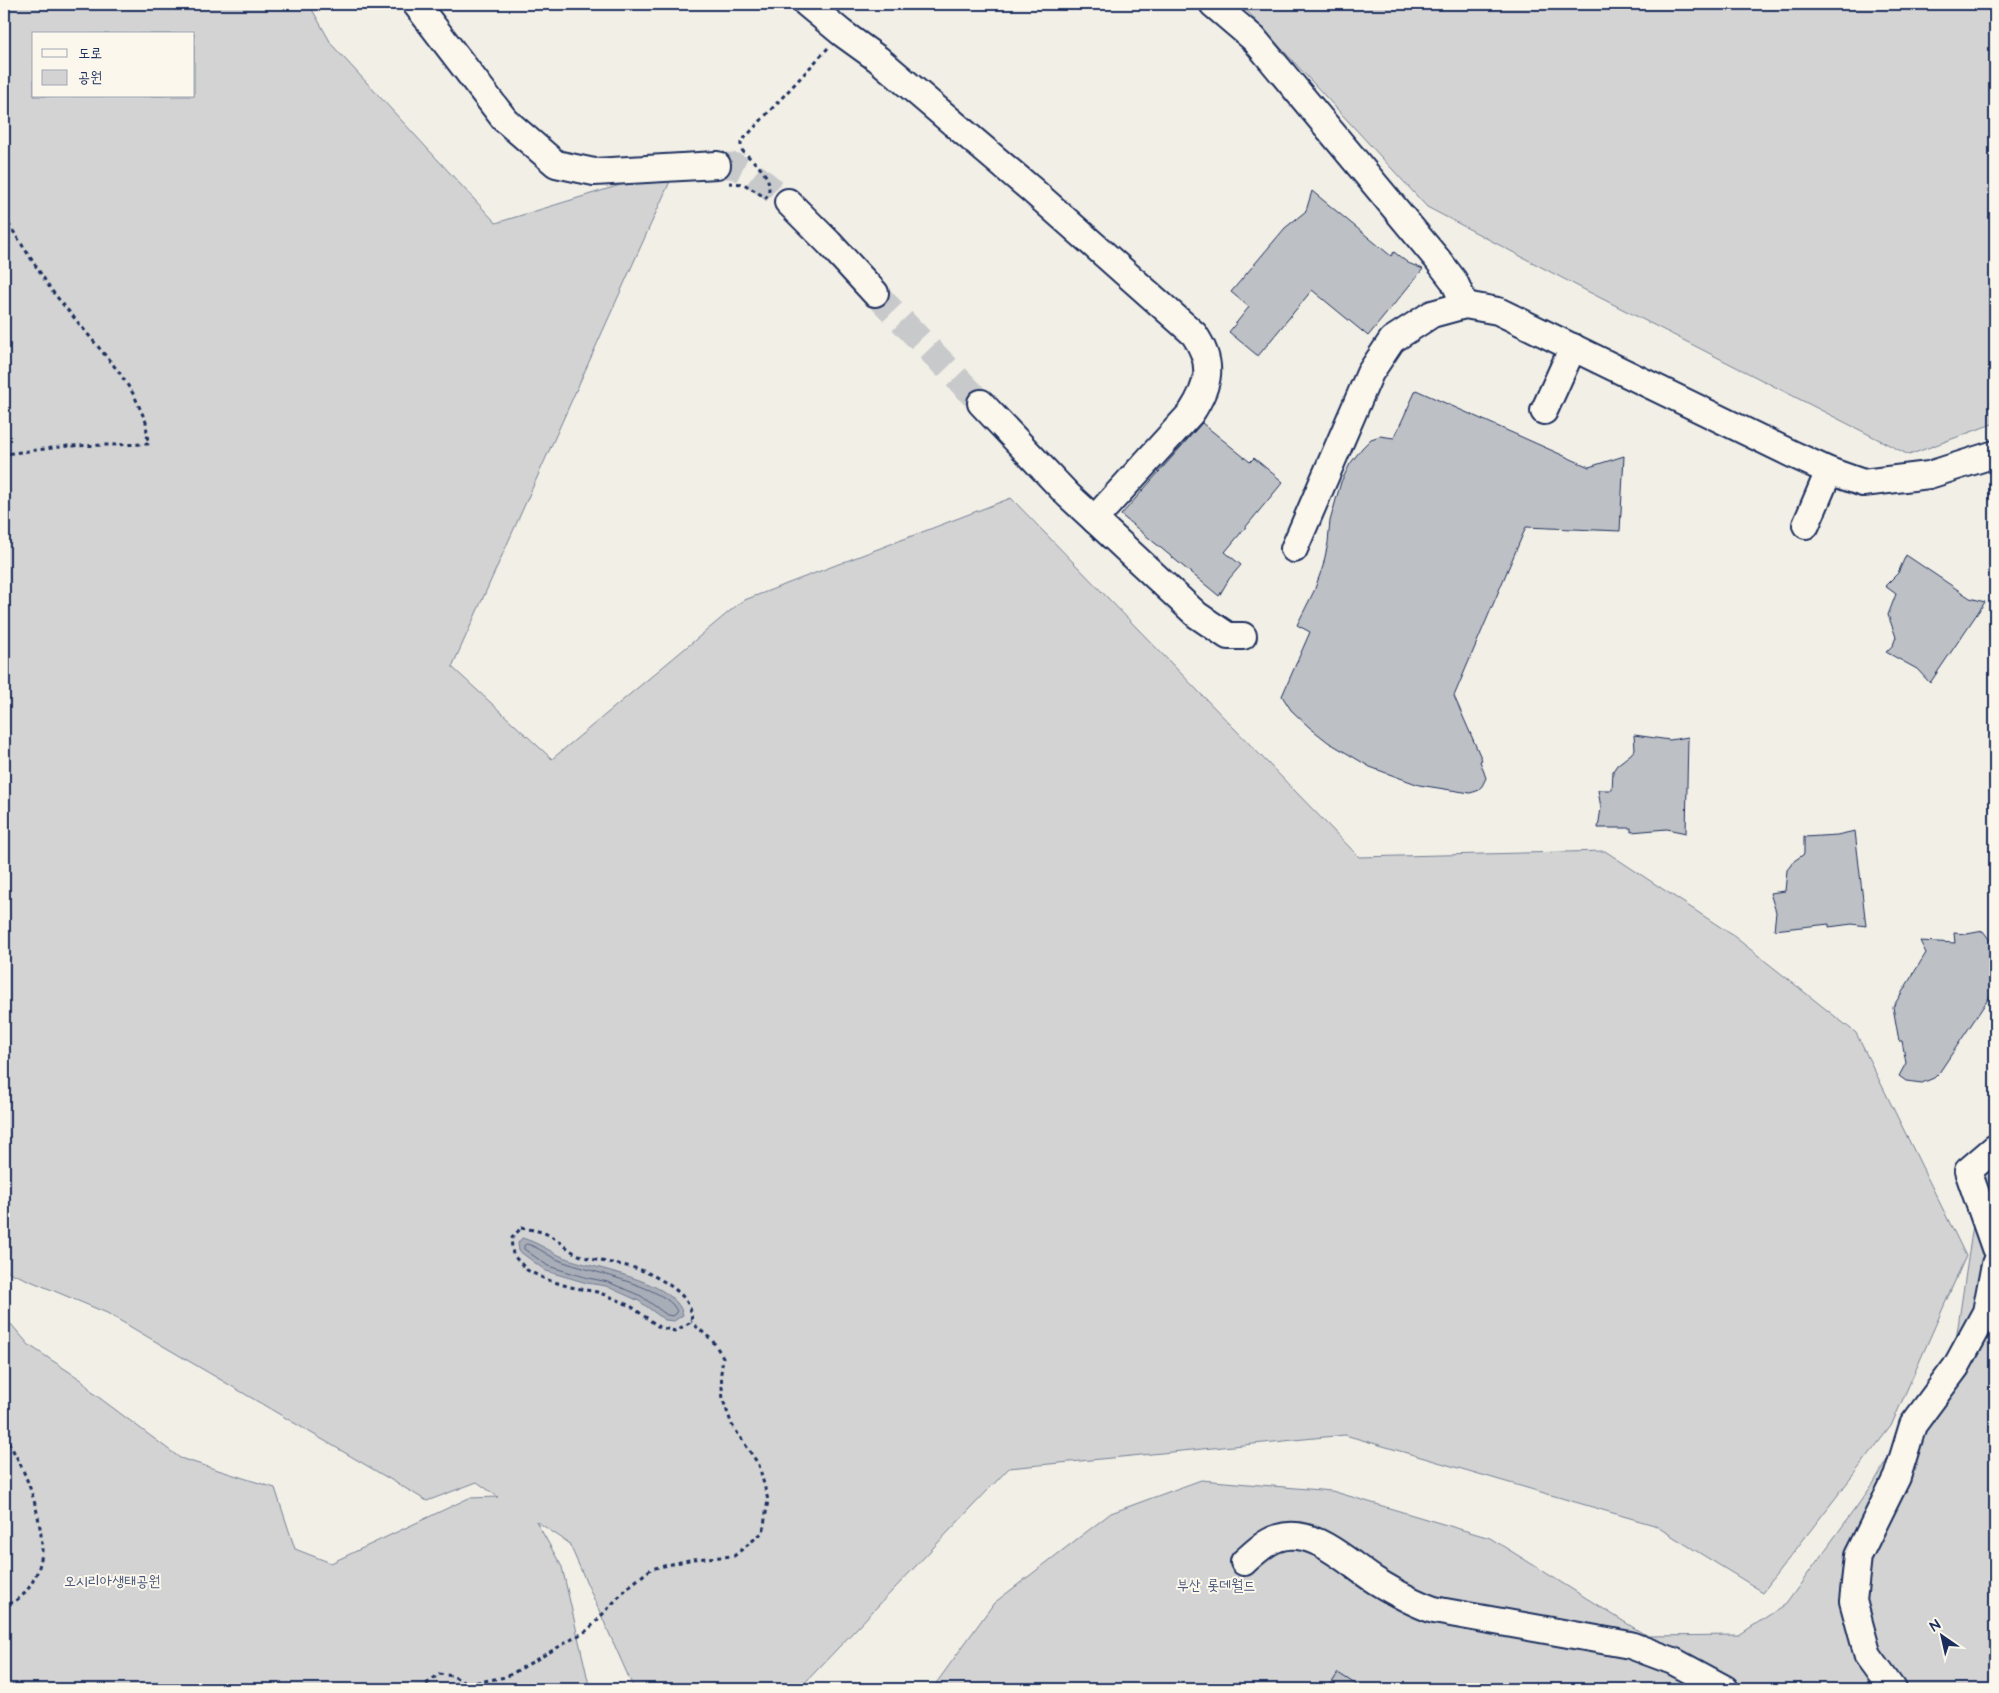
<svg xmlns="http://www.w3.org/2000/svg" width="1999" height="1693" viewBox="0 0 1999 1693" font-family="'Architects Daughter','Poor Story',sans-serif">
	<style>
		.green { fill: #d2d3d2; stroke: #768198; fill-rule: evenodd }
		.water { fill: #a9adb7; stroke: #707b93 }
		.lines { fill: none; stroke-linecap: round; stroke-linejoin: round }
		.shore { stroke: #546182; stroke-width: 1 }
		.building { fill: #bdc0c4; stroke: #1b2f5e }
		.minor-tunnel { stroke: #c7c9cb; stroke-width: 26; stroke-dasharray: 26 13; stroke-linecap: butt }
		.minor-casing { stroke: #1b2f5e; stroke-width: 30 }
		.path { stroke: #1b2f5e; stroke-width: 3; stroke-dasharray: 4 4; stroke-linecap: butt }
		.minor { stroke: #fbf7ec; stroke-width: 26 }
		.labels { text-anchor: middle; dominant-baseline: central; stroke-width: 4; stroke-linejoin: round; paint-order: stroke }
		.park-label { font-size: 15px; fill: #49587b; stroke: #fbf7ec }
	</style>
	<rect width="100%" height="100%" fill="#f2efe6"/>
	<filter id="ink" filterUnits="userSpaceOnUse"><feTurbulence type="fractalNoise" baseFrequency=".02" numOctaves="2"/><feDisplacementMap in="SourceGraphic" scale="10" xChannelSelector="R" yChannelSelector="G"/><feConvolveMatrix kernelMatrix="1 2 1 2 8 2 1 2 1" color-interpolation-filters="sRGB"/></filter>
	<g filter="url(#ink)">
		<g class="green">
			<path d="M4 4H309L332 45 496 223 676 168 452 667 552 759 742 601 1011 498 1359 857 1605 851 1731 934 1856 1033 1966 1256 1891 1426 1763 1592 1654 1525 1345 1435 1009 1468 799 1689H634L569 1543 536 1521 562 1567 590 1689H4V1316L29 1345 83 1381 93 1393 180 1458 275 1488 295 1549 331 1563 469 1498 498 1497 477 1482 427 1501 107 1313 4 1270ZM34 34H194V96H34Z"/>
			<path d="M1232 4H1995V423L1909 455 1583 289 1427 207 1247 11Z"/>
			<path d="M1995 1147V1689H932L994 1603 1111 1513 1201 1480 1332 1491 1490 1538 1647 1636 1739 1635 1786 1604 1873 1484 1956 1340 1973 1225V1163Z"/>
		</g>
		<path class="water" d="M522 1238C537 1242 549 1251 563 1257 593 1269 676 1280 683 1315L674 1321 665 1320 639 1301 606 1286 587 1283 546 1271 519 1251 518 1243Z"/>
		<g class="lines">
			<path class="shore" d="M527 1244C539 1247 549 1257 561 1261 583 1270 674 1288 677 1313L673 1316 667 1315 641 1296 608 1282 588 1278 548 1266 524 1249V1246Z"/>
		</g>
		<g class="building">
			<path d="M1312 191 1391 256 1394 252 1408 263 1423 269 1368 336 1312 290 1258 356 1229 332 1249 307 1231 292 1285 228 1306 211Z"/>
			<path d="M1416 390 1589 467 1624 456 1620 531 1526 527 1454 696 1482 760 1480 761 1486 778 1482 786 1477 791 1470 793 1419 785 1370 767 1328 742 1309 727 1291 710 1282 696 1310 632 1297 625 1314 591 1323 566 1328 543 1330 521 1341 482 1350 464 1362 448 1371 439 1380 436 1394 438Z"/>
			<path d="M1202 423 1250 462 1254 458 1283 482 1225 552 1241 565 1229 579 1219 596 1121 515Z"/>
			<path d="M1906 555 1970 598 1985 602 1930 683 1917 669 1886 652 1893 645 1896 637 1888 615 1896 594 1885 586 1898 573Z"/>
			<path d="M1634 735 1670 740 1688 737 1686 833 1667 829 1631 832V828H1598L1601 808 1598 790H1612L1613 771 1617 765 1631 754 1635 749Z"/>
			<path d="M1855 831 1866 926 1852 924 1829 927V924L1774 930 1776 912 1770 893 1785 891 1787 870 1794 861 1804 854V837L1837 835Z"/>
			<path d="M1983 931 1995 947V989L1939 1073 1934 1078 1922 1083 1906 1081 1899 1076 1906 1063 1902 1041H1899L1893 1007 1926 953 1920 941 1955 943 1954 933 1967 934Z"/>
			<path d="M1338 1673 1363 1689H1328Z"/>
		</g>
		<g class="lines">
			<g class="minor-tunnel">
				<path d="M717 165 735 166 752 174 788 202"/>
				<path d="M875 293 981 403"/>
			</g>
			<g class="minor-casing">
				<g id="minor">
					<path d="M416 4 505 120 556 164 594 172 717 165"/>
					<path d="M807 4 842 33 878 59 1032 190 1194 334C1214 363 1210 384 1191 413L1100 513 1095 520 1197 615 1228 636H1243"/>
					<path d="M1213 4 1254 39 1438 260 1454 281 1465 305"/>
					<path d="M788 202 829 243 875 293"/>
					<path d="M981 403 1068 495 1095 520"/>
					<path d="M1544 411 1573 347"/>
					<path d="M1806 525 1829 471"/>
					<path d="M1294 549 1370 373 1392 340 1432 314 1465 305 1498 311 1792 454 1829 471 1863 483 1929 475 1995 454"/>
					<path d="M1995 1148 1968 1171 1995 1248"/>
					<path d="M1244 1562C1254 1553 1265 1542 1278 1538 1313 1526 1349 1564 1376 1581 1394 1592 1413 1603 1434 1610L1630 1645 1673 1661 1725 1689"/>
					<path d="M1892 1689 1868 1656 1853 1601 1858 1556 1897 1477 1913 1425 1956 1367 1986 1312 1995 1264"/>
				</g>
			</g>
			<g class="path">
				<path d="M729 183 744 184 766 198C778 177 752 162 741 149V142L828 48"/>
				<path d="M4 217 52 291 119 372 134 395 146 422 148 444 68 446 4 454"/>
				<path d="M521 1228C533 1230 544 1231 554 1238 563 1243 569 1251 579 1255 600 1263 625 1263 646 1272 665 1281 696 1298 691 1322L675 1331 659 1327 632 1307 616 1299 597 1292 570 1287 545 1279 527 1270 513 1255 511 1239Z"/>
				<path d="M4 1436C25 1466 41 1511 42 1549 42 1562 36 1578 28 1589 23 1597 12 1603 4 1607"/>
				<path d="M420 1689 439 1674 453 1676 467 1684 506 1677 588 1630 627 1588 651 1569 693 1559 734 1556 763 1532 768 1500 759 1465 732 1425 723 1400 721 1373 723 1357 712 1340 691 1322"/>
			</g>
			<use href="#minor" class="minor"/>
		</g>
	</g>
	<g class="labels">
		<g class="park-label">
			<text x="112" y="1581">오시리아생태공원</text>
			<text x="1216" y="1585">부산 롯데월드</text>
		</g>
	</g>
	<rect width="1999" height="1693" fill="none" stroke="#fbf7ec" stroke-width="20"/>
	<rect x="10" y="10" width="1979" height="1673" fill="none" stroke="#1b2f5e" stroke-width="2" filter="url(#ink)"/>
	<rect x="32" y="32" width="162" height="65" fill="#fbf7ec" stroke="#a1a7b3"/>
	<rect x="42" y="49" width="25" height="8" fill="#fbf7ec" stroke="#a1a7b3"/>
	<text x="78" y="58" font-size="15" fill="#1b2f5e">도로</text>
	<rect x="42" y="70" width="25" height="15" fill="#d2d3d2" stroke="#a1a7b3"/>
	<text x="78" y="82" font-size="15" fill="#1b2f5e">공원</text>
	<g transform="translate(1942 1636) rotate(326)" stroke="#fbf7ec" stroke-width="4" paint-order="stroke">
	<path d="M0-4L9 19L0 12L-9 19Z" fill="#1b2f5e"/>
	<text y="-8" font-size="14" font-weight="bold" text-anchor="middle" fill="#1b2f5e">N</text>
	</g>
</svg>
